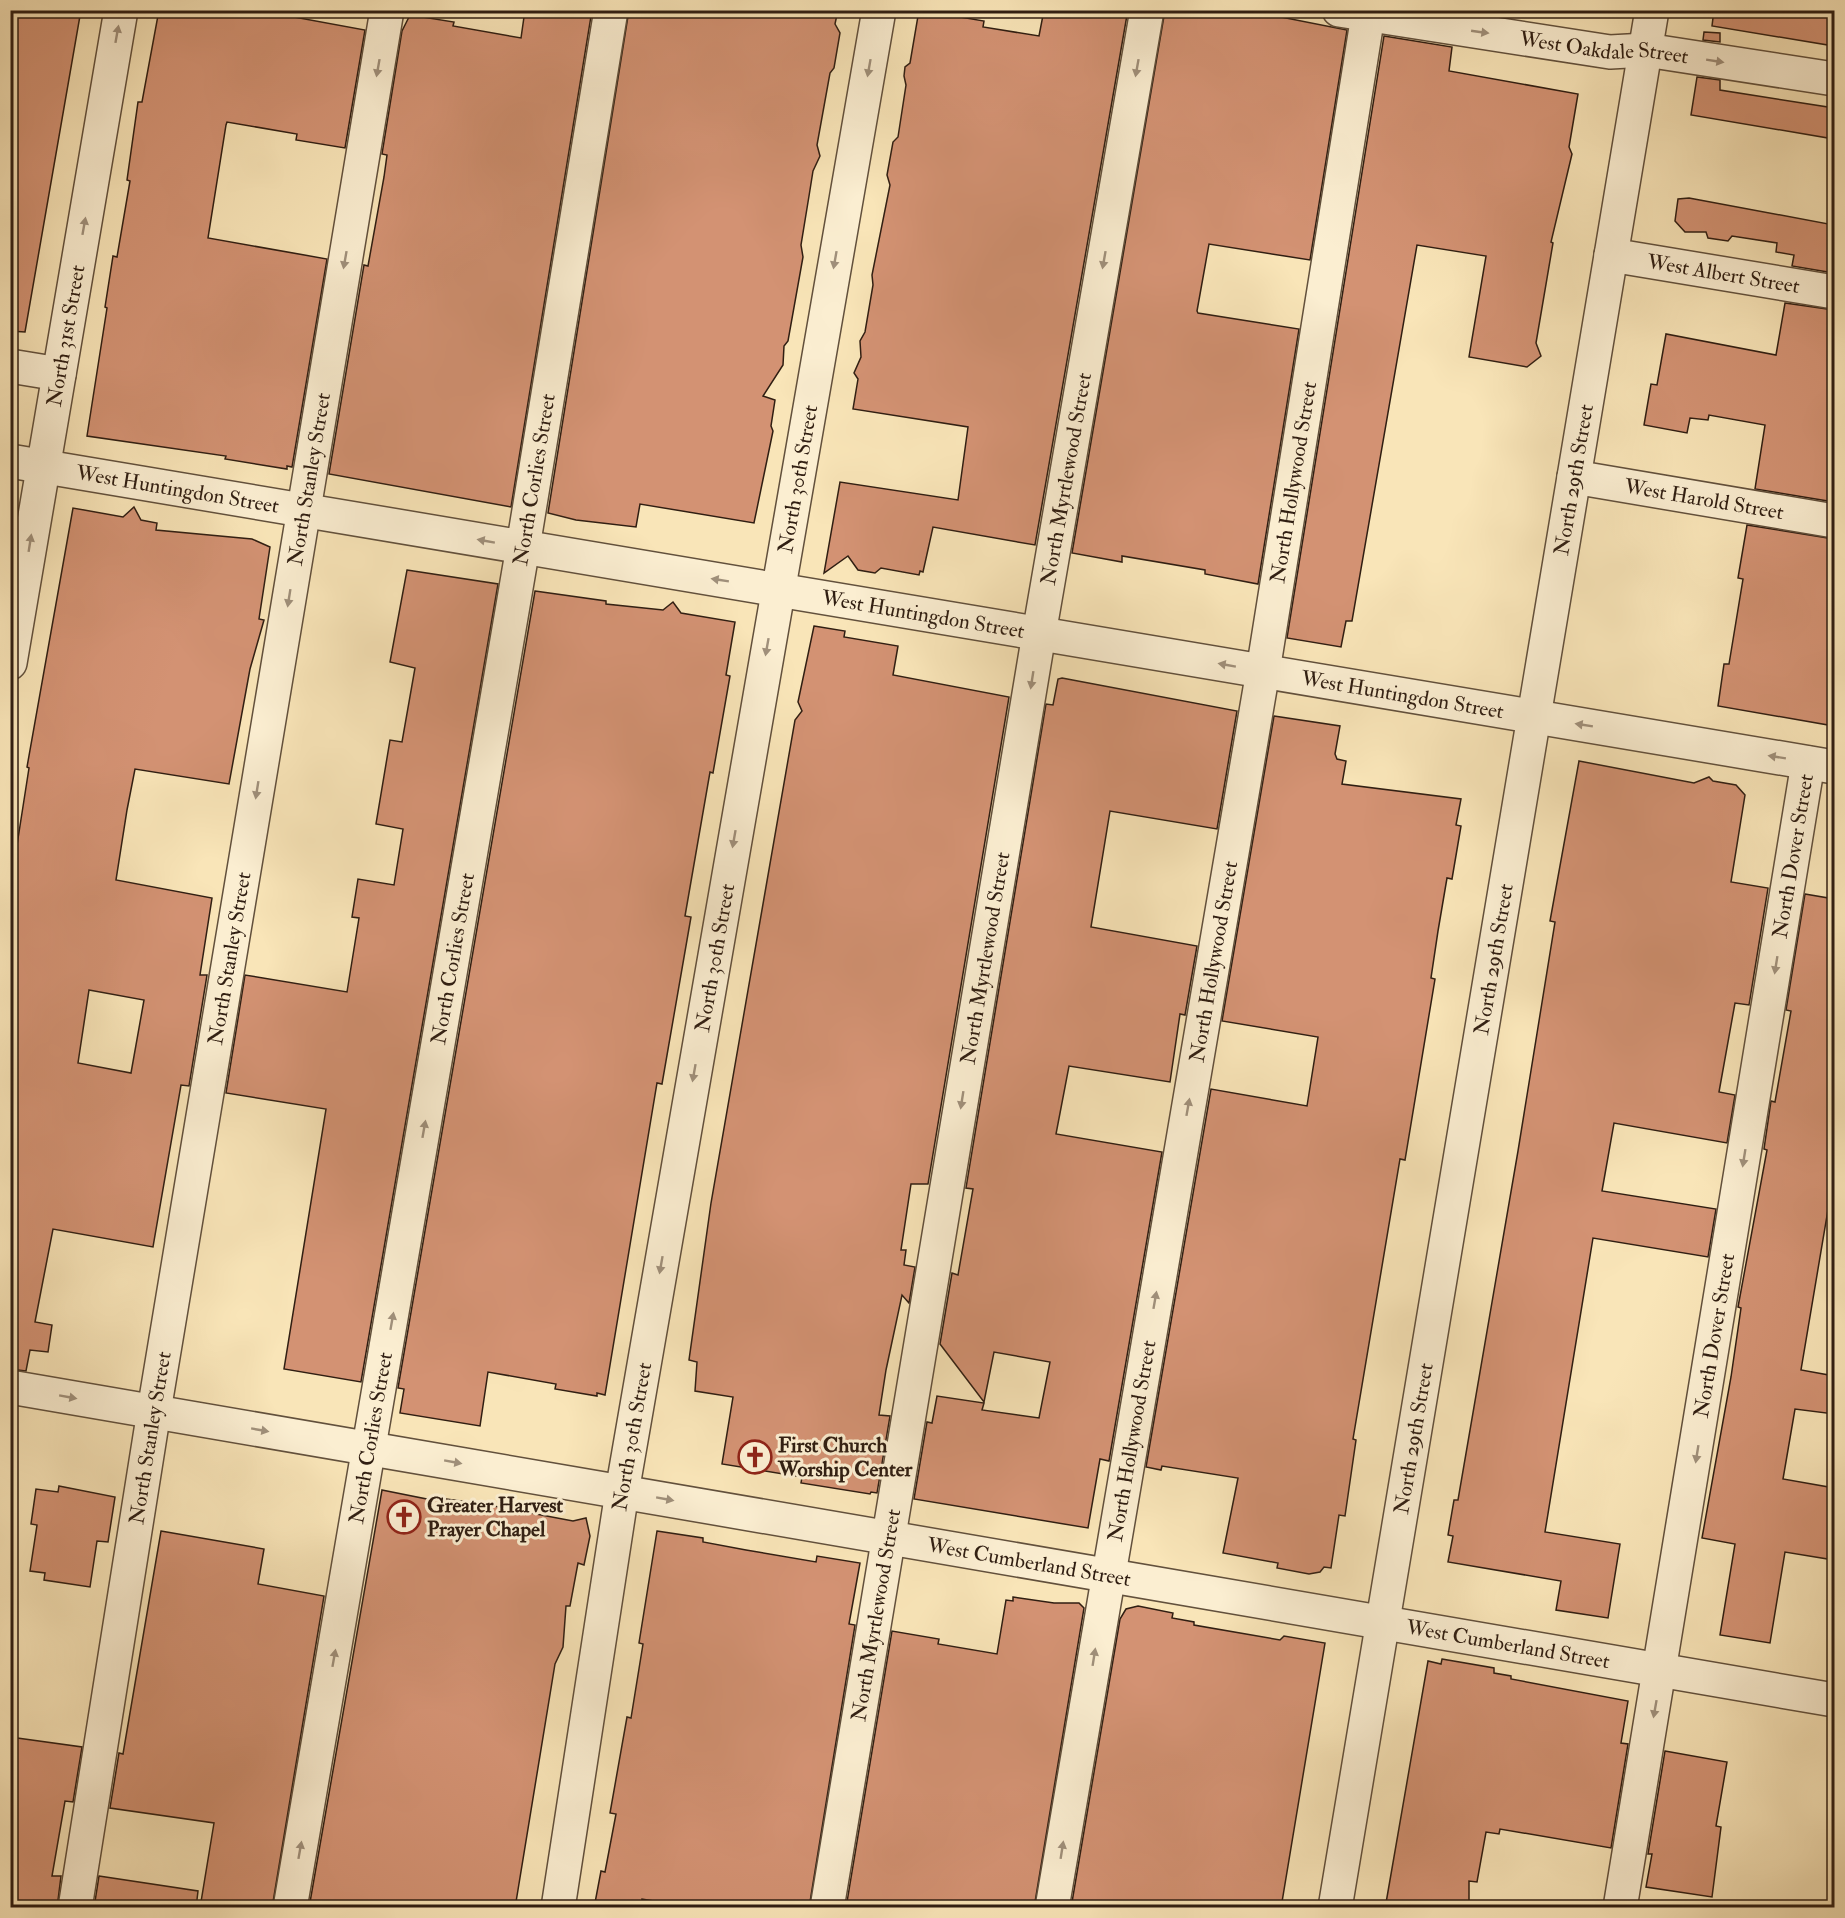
<svg xmlns="http://www.w3.org/2000/svg" width="1845" height="1918" viewBox="0 0 1845 1918" font-family="'IM FELL Double Pica',serif">
	<style>
		.building { fill: #d39273; stroke: #301e12; stroke-width: 1.5; fill-rule: evenodd }
		.lines { fill: none; stroke-linecap: round; stroke-linejoin: round }
		.minor-casing { stroke: #62503c; stroke-width: 36 }
		.minor { stroke: #fbeed1; stroke-width: 33 }
		.oneway { fill: #a0907b }
		.labels { text-anchor: middle; dominant-baseline: central; stroke-width: 6; stroke-linejoin: round; paint-order: stroke }
		.street-label { font-size: 21px; fill: #301e12; stroke: #fbeed1 }
		.poi-label { font-size: 21px; font-weight: bold; fill: #301e12; stroke: #fbeed1; text-anchor: start }
	</style>
	<rect width="100%" height="100%" fill="#f9e5b8"/>
	<filter id="stains"><feTurbulence type="fractalNoise" baseFrequency=".00333" numOctaves="4"/><feColorMatrix values="0 0 0 0 .2 0 0 0 0 .09 0 0 0 0 .02 0 0 0 .5 -.17"/></filter>
	<radialGradient id="worn" r=".72"><stop offset=".6" stop-color="#630" stop-opacity="0"/><stop offset="1" stop-color="#630" stop-opacity=".3"/></radialGradient>
	<g class="building">
		<path d="M10 10H81L25 332 10 331Z"/>
		<path d="M159 10H256L365 30 345 148 296 140 297 134 227 122 226 125 208 238 327 259 292 467 287 466V469L225 459 226 456 87 436 107 308 105 307 113 256 117 257 130 181 127 180 138 102H142Z"/>
		<path d="M525 10H592L511 507 329 474 364 265 368 266 384 177 387 155 382 154 402 31 410 15 454 22 453 26 521 38Z"/>
		<path d="M629 10H838L835 24 840 33 834 68 830 73 817 145 820 156 813 171 809 196 801 245 803 257 788 341 784 346 783 365 763 396 775 400 771 426 773 431 754 523 640 504 636 527 576 520 548 513Z"/>
		<path d="M919 10 984 21 983 27 1039 36 1044 10H1097L1127 15 1035 545 933 527 923 572 920 571 919 575 881 568 875 573 858 570 848 556 824 573 840 482 958 500 968 427 853 409 858 379 854 373 861 357 860 341 865 332 873 285 872 275 890 185 887 175 893 142 898 137 906 85 904 76 905 67 910 63Z"/>
		<path d="M1165 10H1246L1244 17H1281L1347 30 1310 260 1209 244 1197 311 1198 313 1299 329 1258 584 1205 574V570L1122 556V562L1072 553Z"/>
		<path d="M1714 10H1834V46L1712 26Z"/>
		<path d="M1704 32 1720 33V42L1703 40Z"/>
		<path d="M1384 36 1452 47 1449 71 1578 94 1569 147 1572 154 1551 242 1553 243 1536 343 1541 356 1527 367 1469 357 1486 256 1417 245 1352 621H1346L1341 647 1287 638Z"/>
		<path d="M1697 77 1720 80V90L1834 108V139L1691 115Z"/>
		<path d="M1689 198 1834 225V273L1792 266 1794 255 1776 252 1777 243 1732 236 1728 241 1708 238 1706 232H1685L1675 221 1678 199Z"/>
		<path d="M1785 303 1834 310V441L1829 473 1834 474V502L1755 489 1765 425 1709 415 1708 420 1690 418 1687 433 1644 425 1651 384 1657 385 1666 334 1776 355Z"/>
		<path d="M134 507 141 520 157 523 156 530 252 539 270 547 259 619 264 620 250 669 229 784 135 769 127 810 116 880 212 898 200 975H207L189 1086 181 1085 153 1247 53 1229 35 1322 52 1325 48 1352 30 1350 26 1371 10 1369V844L17 845 29 768 27 767 73 508 123 517ZM89 990 144 1000 131 1073 78 1063Z"/>
		<path d="M1747 525 1834 539V726L1718 706 1724 664H1729L1743 579 1738 578Z"/>
		<path d="M407 570 498 584 361 1382 284 1369 326 1109 226 1093 245 975 347 992 359 918 352 917 358 879 394 885 403 829 376 824 390 740 402 742 415 668 390 662Z"/>
		<path d="M535 591 606 601V604L663 610 673 602 681 613 735 622 726 675 730 676 713 773 710 772 685 916 691 917 662 1084 657 1083 605 1395 597 1393V1396L555 1389 556 1384 488 1372 480 1426 400 1413 404 1389 398 1388Z"/>
		<path d="M814 626 845 631 844 637 898 646 893 675 1009 697 928 1184H911L901 1250H906L904 1265 915 1267 909 1303 902 1295 886 1370 879 1415 890 1416 877 1493 871 1492 870 1494 801 1483 802 1477 722 1464 733 1397 695 1391 697 1362 689 1360 711 1203 795 720 802 711 798 702Z"/>
		<path d="M1062 678 1237 711 1217 829 1110 811 1091 927 1197 946 1185 1015 1180 1014 1170 1082 1069 1066 1056 1134 1162 1152 1109 1461 1100 1459 1088 1528 914 1499 927 1422 932 1423 937 1396 984 1403 982 1410 1039 1418 1050 1362 994 1352 984 1402 940 1344 952 1273 958 1275 973 1189 966 1188 1046 704 1053 705 1058 679Z"/>
		<path d="M1274 716 1340 726 1335 754 1337 759 1346 761 1342 784 1461 799 1456 825 1461 826 1452 879 1447 878 1438 931 1431 978 1435 979 1405 1160 1400 1159 1353 1439 1356 1440 1345 1516 1339 1515 1331 1568 1324 1567 1320 1572 1309 1574 1277 1568 1278 1563 1223 1553 1238 1478 1162 1466 1161 1470 1146 1467 1211 1089 1307 1106 1318 1037 1222 1021Z"/>
		<path d="M1579 761 1694 783 1709 777 1713 781 1736 785 1745 795 1731 882 1768 888 1749 1005 1735 1003 1719 1092 1735 1095 1727 1143 1614 1123 1602 1191 1716 1209 1708 1257 1593 1238 1545 1532 1620 1544 1608 1618 1556 1610 1561 1581 1448 1562 1453 1536 1448 1535 1454 1500H1458L1518 1151 1555 922 1550 921Z"/>
		<path d="M1805 894 1834 899V1174L1801 1370 1834 1376V1414L1795 1409 1783 1479 1834 1488V1560L1785 1552 1770 1643 1720 1635 1735 1544 1702 1538 1731 1377 1741 1308 1738 1307 1767 1150 1764 1149 1771 1101 1775 1102 1791 1011 1786 1010Z"/>
		<path d="M59 1486 115 1497 108 1542 97 1541 90 1587 44 1580 45 1573 30 1571 37 1525 31 1524 36 1489 58 1492Z"/>
		<path d="M382 1490 432 1500V1497L483 1504 573 1521 586 1518 590 1536 584 1565 578 1563 570 1606H566L563 1647 555 1664 515 1908H309Z"/>
		<path d="M161 1531 264 1549 258 1584 324 1596 272 1908H200L214 1823 110 1808 119 1753 123 1754Z"/>
		<path d="M657 1531 703 1538V1542L746 1550 816 1562 817 1556 860 1563 849 1624 855 1625 809 1908H698L642 1899 641 1908H594L601 1871 605 1872 616 1814 610 1813 627 1717 631 1718 643 1644 639 1643Z"/>
		<path d="M1013 1597 1054 1603H1079L1084 1608 1034 1908H846L892 1631 939 1639 938 1644 997 1654 1006 1600 1013 1601Z"/>
		<path d="M1138 1606 1173 1613 1172 1618 1194 1622V1625L1280 1640 1284 1636 1325 1643 1281 1908H1071L1120 1619 1126 1609Z"/>
		<path d="M1442 1659 1494 1668V1673L1511 1676V1679L1628 1701 1621 1743 1628 1744 1611 1848 1500 1829 1499 1834 1486 1832 1477 1882 1469 1881V1908H1415L1386 1903 1428 1661 1441 1664Z"/>
		<path d="M10 1737 82 1747 73 1802 65 1801 52 1876H61L57 1908H10Z"/>
		<path d="M1665 1751 1727 1762 1716 1826 1721 1827 1712 1897 1646 1887 1652 1854H1648Z"/>
		<path d="M99 1876 198 1891 196 1908H94Z"/>
	</g>
	<g class="lines">
		<g class="minor-casing">
			<g id="minor">
				<path id="s1" d="M1339 10 1610 52 1646 50 1834 79"/>
				<path id="s2" d="M1611 255 1834 292"/>
				<path d="M10 366 59 374"/>
				<path id="s3" d="M10 461 1834 767"/>
				<path id="s4" d="M1574 477 1834 521"/>
				<path id="s5" d="M10 663 121 10"/>
				<path id="s6" d="M10 1387 1834 1700"/>
				<path id="s7" d="M75 1908 154 1411 387 10"/>
				<path id="s8" d="M290 1908 523 547 611 10"/>
				<path id="s9" d="M558 1908 622 1492 879 10"/>
				<path id="s10" d="M827 1908 1039 634 1147 10"/>
				<path id="s11" d="M1052 1908 1263 671 1368 15"/>
				<path id="s12" d="M1335 1908 1652 10"/>
				<path id="s13" d="M1620 1908 1808 763"/>
			</g>
		</g>
		<use href="#minor" class="minor"/>
	</g>
	<defs><path id="oneway-solid" d="M-6-.8H1V-3.2L6.5 0L1 3.2V.8H-6Z" transform="scale(1.5)"/></defs>
	<g class="oneway">
		<use href="#oneway-solid" transform="translate(1480 32) rotate(8)"/>
		<use href="#oneway-solid" transform="translate(117 34) rotate(-80)"/>
		<use href="#oneway-solid" transform="translate(1715 61) rotate(9)"/>
		<use href="#oneway-solid" transform="translate(378 68) rotate(100)"/>
		<use href="#oneway-solid" transform="translate(869 68) rotate(100)"/>
		<use href="#oneway-solid" transform="translate(1137 68) rotate(100)"/>
		<use href="#oneway-solid" transform="translate(84 226) rotate(-80)"/>
		<use href="#oneway-solid" transform="translate(345 260) rotate(100)"/>
		<use href="#oneway-solid" transform="translate(835 260) rotate(100)"/>
		<use href="#oneway-solid" transform="translate(1104 260) rotate(100)"/>
		<use href="#oneway-solid" transform="translate(486 541) rotate(-170)"/>
		<use href="#oneway-solid" transform="translate(30 543) rotate(-81)"/>
		<use href="#oneway-solid" transform="translate(720 580) rotate(-171)"/>
		<use href="#oneway-solid" transform="translate(289 598) rotate(99)"/>
		<use href="#oneway-solid" transform="translate(767 647) rotate(100)"/>
		<use href="#oneway-solid" transform="translate(1227 665) rotate(-170)"/>
		<use href="#oneway-solid" transform="translate(1032 680) rotate(99)"/>
		<use href="#oneway-solid" transform="translate(1584 725) rotate(-171)"/>
		<use href="#oneway-solid" transform="translate(1777 757) rotate(-171)"/>
		<use href="#oneway-solid" transform="translate(257 790) rotate(99)"/>
		<use href="#oneway-solid" transform="translate(734 839) rotate(100)"/>
		<use href="#oneway-solid" transform="translate(1776 965) rotate(99)"/>
		<use href="#oneway-solid" transform="translate(694 1073) rotate(100)"/>
		<use href="#oneway-solid" transform="translate(962 1100) rotate(99)"/>
		<use href="#oneway-solid" transform="translate(1188 1107) rotate(-80)"/>
		<use href="#oneway-solid" transform="translate(424 1129) rotate(-80)"/>
		<use href="#oneway-solid" transform="translate(1744 1158) rotate(99)"/>
		<use href="#oneway-solid" transform="translate(661 1265) rotate(100)"/>
		<use href="#oneway-solid" transform="translate(1155 1300) rotate(-80)"/>
		<use href="#oneway-solid" transform="translate(392 1321) rotate(-80)"/>
		<use href="#oneway-solid" transform="translate(68 1397) rotate(10)"/>
		<use href="#oneway-solid" transform="translate(260 1430) rotate(10)"/>
		<use href="#oneway-solid" transform="translate(1697 1454) rotate(99)"/>
		<use href="#oneway-solid" transform="translate(453 1462) rotate(10)"/>
		<use href="#oneway-solid" transform="translate(665 1499) rotate(10)"/>
		<use href="#oneway-solid" transform="translate(1094 1657) rotate(-81)"/>
		<use href="#oneway-solid" transform="translate(334 1658) rotate(-80)"/>
		<use href="#oneway-solid" transform="translate(1655 1709) rotate(100)"/>
		<use href="#oneway-solid" transform="translate(300 1850) rotate(-80)"/>
		<use href="#oneway-solid" transform="translate(1062 1850) rotate(-81)"/>
	</g>
	<defs>
		<g id="church-ring" transform="scale(1.725)"><circle r="9.5" fill="#fbeed1" stroke="#8f2418" stroke-width="1.5"/><path d="M-1.2-6h2.4v3.5h3.3v2.4h-3.3V6h-2.4V-.1h-3.3v-2.4h3.3Z" fill="#8f2418"/></g>
	</defs>
	<g fill-rule="evenodd">
		<use href="#church-ring" x="755" y="1457"/>
		<use href="#church-ring" x="404" y="1517"/>
	</g>
	<g class="labels">
		<g class="street-label">
			<text stroke="none"><textPath href="#s1" startOffset="268">West Oakdale Street</textPath></text>
			<text stroke="none"><textPath href="#s2" startOffset="114">West Albert Street</textPath></text>
			<text stroke="none"><textPath href="#s5" startOffset="332">North 31st Street</textPath></text>
			<text stroke="none"><textPath href="#s7" startOffset="1448">North Stanley Street</textPath></text>
			<text stroke="none"><textPath href="#s9" startOffset="1449">North 30th Street</textPath></text>
			<text stroke="none"><textPath href="#s10" startOffset="1449">North Myrtlewood Street</textPath></text>
			<text stroke="none"><textPath href="#s8" startOffset="1449">North Corlies Street</textPath></text>
			<text stroke="none"><textPath href="#s12" startOffset="1448">North 29th Street</textPath></text>
			<text stroke="none"><textPath href="#s11" startOffset="1446">North Hollywood Street</textPath></text>
			<text stroke="none"><textPath href="#s3" startOffset="170">West Huntingdon Street</textPath></text>
			<text stroke="none"><textPath href="#s4" startOffset="132">West Harold Street</textPath></text>
			<text stroke="none"><textPath href="#s3" startOffset="926">West Huntingdon Street</textPath></text>
			<text stroke="none"><textPath href="#s3" startOffset="1412">West Huntingdon Street</textPath></text>
			<text stroke="none"><textPath href="#s13" startOffset="1066">North Dover Street</textPath></text>
			<text stroke="none"><textPath href="#s9" startOffset="963">North 30th Street</textPath></text>
			<text stroke="none"><textPath href="#s7" startOffset="962">North Stanley Street</textPath></text>
			<text stroke="none"><textPath href="#s8" startOffset="963">North Corlies Street</textPath></text>
			<text stroke="none"><textPath href="#s10" startOffset="963">North Myrtlewood Street</textPath></text>
			<text stroke="none"><textPath href="#s12" startOffset="962">North 29th Street</textPath></text>
			<text stroke="none"><textPath href="#s11" startOffset="960">North Hollywood Street</textPath></text>
			<text stroke="none"><textPath href="#s13" startOffset="580">North Dover Street</textPath></text>
			<text stroke="none"><textPath href="#s9" startOffset="477">North 30th Street</textPath></text>
			<text stroke="none"><textPath href="#s7" startOffset="476">North Stanley Street</textPath></text>
			<text stroke="none"><textPath href="#s12" startOffset="476">North 29th Street</textPath></text>
			<text stroke="none"><textPath href="#s8" startOffset="477">North Corlies Street</textPath></text>
			<text stroke="none"><textPath href="#s11" startOffset="474">North Hollywood Street</textPath></text>
			<text stroke="none"><textPath href="#s6" startOffset="1034">West Cumberland Street</textPath></text>
			<text stroke="none"><textPath href="#s10" startOffset="297">North Myrtlewood Street</textPath></text>
			<text stroke="none"><textPath href="#s6" startOffset="1520">West Cumberland Street</textPath></text>
		</g>
		<g class="poi-label">
			<text x="778" y="1445">First Church<tspan x="778" dy="24">Worship Center</tspan></text>
			<text x="427" y="1505">Greater Harvest<tspan x="427" dy="24">Prayer Chapel</tspan></text>
		</g>
	</g>
	<rect width="1845" height="1918" fill="none" stroke="#f9e5b8" stroke-width="36"/>
	<rect x="12" y="12" width="1821" height="1894" fill="none" stroke="#301e12" stroke-width="3"/>
	<rect x="18" y="18" width="1809" height="1882" fill="none" stroke="#301e12" stroke-width="1.5"/>
	<rect width="100%" height="100%" filter="url(#stains)"/>
	<rect width="100%" height="100%" fill="url(#worn)"/>
</svg>
